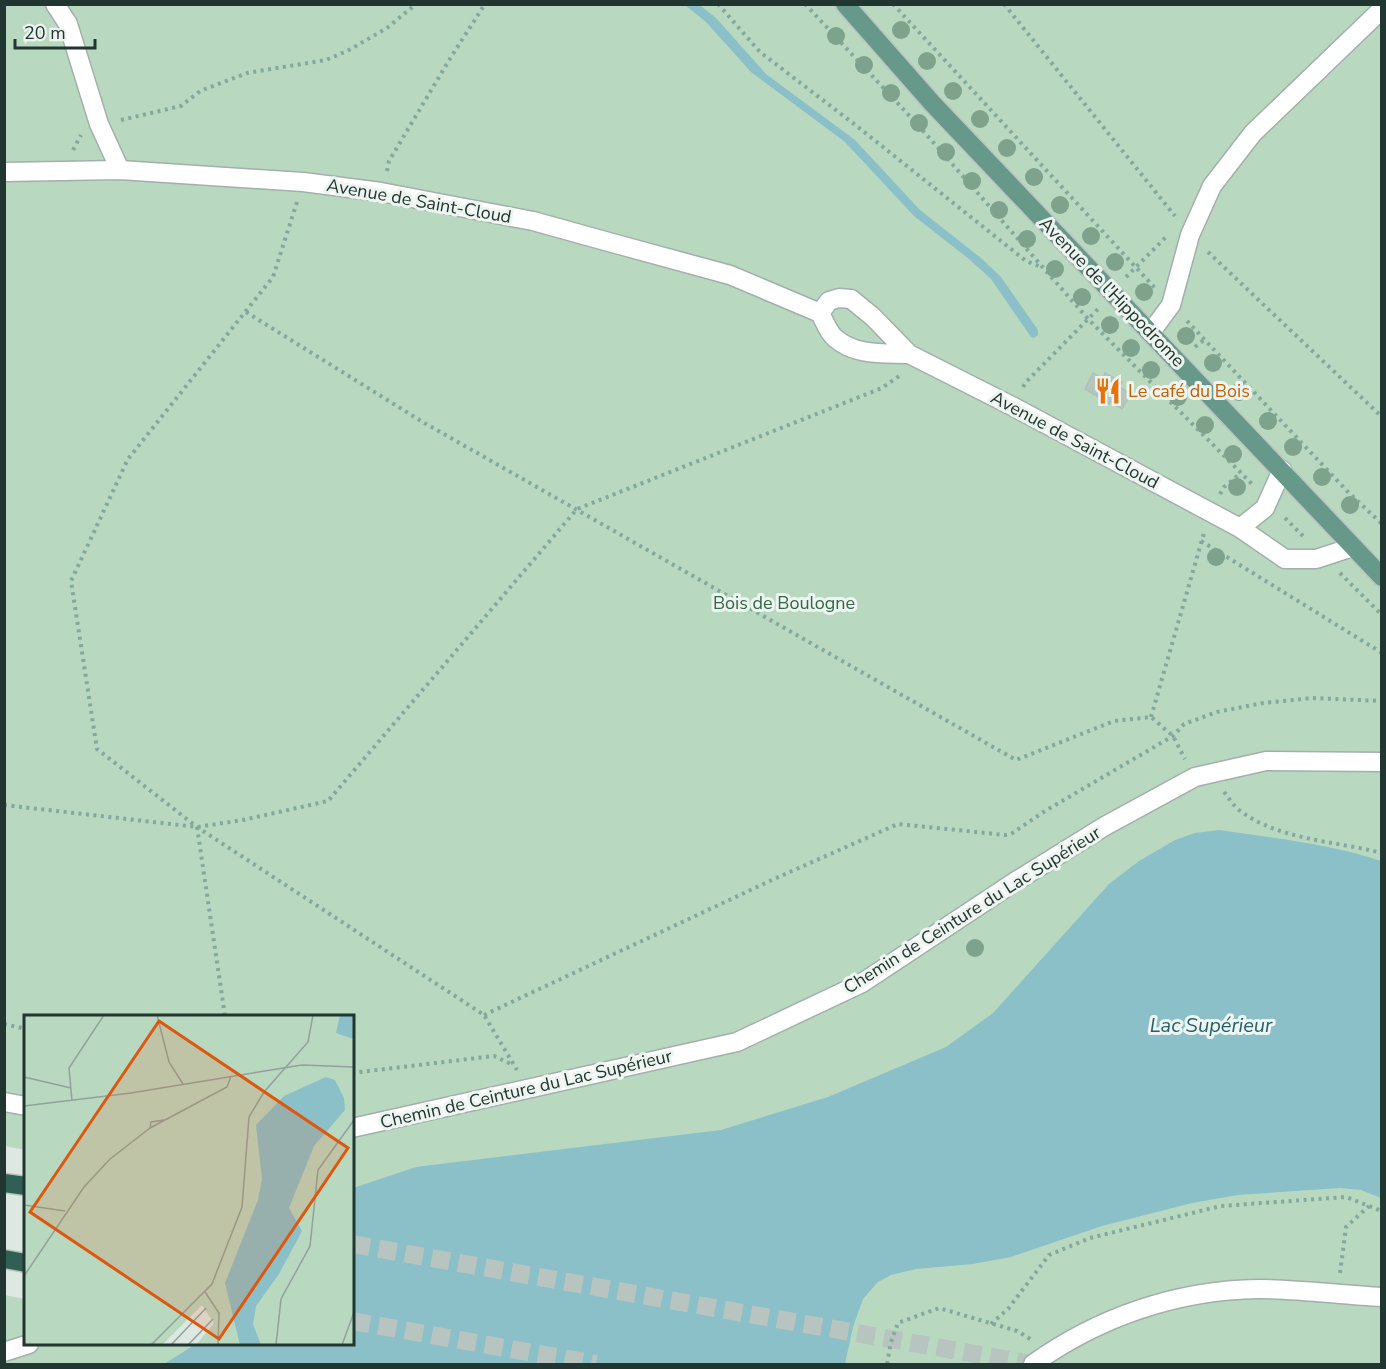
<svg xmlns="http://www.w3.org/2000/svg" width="1386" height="1369" viewBox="0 0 1386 1369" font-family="'Nunito Sans',sans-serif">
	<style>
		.green { fill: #b9d8c0 }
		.water { fill: #8bc0c9 }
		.building { fill: #b7c5bf; stroke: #b1c1ba; stroke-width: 1.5 }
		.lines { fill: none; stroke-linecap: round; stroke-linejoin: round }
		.highway-tunnel { stroke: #b8c4bf; stroke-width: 18; stroke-dasharray: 18 9; stroke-linecap: butt }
		.minor-casing { stroke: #a2afaa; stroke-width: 21 }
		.major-casing { stroke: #bcc3c1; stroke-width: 21 }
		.highway-casing { stroke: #bcc3c1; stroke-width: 21 }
		.path { stroke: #82a99c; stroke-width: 4; stroke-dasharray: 3 4.5; stroke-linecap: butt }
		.minor { stroke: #fff; stroke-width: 18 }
		.major { stroke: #67998b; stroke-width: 18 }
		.highway { stroke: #305f54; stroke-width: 18 }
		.tree { fill: #7ea28c }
		.labels { text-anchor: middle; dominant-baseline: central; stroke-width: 6; stroke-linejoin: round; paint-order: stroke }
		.street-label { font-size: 18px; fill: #213630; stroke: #eef5f1 }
		.food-label { font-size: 18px; fill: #c56008; stroke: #eef5f1; text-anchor: start }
		.park-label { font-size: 18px; fill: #306944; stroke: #eef5f1 }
		.water-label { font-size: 20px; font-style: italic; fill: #22616b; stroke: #eef5f1 }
		.inset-road { fill: none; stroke: #92a19b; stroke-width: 1.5 }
		.view { fill: #de570e; fill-opacity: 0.15; stroke: #de570e; stroke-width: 3 }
		.inset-edge { fill: none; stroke: #213630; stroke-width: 3 }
	</style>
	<rect width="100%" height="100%" fill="#dee8e3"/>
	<path class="green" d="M4 5H1381V1364H5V1295L25 1299 26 1344H352V1016H26L25 1150 5 1146Z"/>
	<g class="water">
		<path d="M685 5H700L717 19 766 74 855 140 920 210 981 258 1001 277 1038 330V335L1034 338 1031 337 991 279 969 259 914 216 845 142 751 72 706 22Z"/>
		<path d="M1219 830C1273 838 1330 844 1381 861V1198L1361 1190 1340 1188 1238 1195 1192 1203 1102 1226 1011 1257 973 1264 916 1269 891 1275 878 1282 863 1299 853 1327 845 1364H164L196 1344H352L353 1188 416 1167 721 1130 828 1097 946 1047 993 1013 1109 884 1139 861 1175 840 1195 833Z"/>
	</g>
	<path class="building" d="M1093 373 1103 379 1105 373 1122 382 1119 387 1131 393 1122 409 1110 402 1109 404 1085 389Z"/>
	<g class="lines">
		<g class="highway-tunnel">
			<path d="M352 1244 1032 1364"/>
			<path d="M352 1321 596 1364"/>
		</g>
		<g class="minor-casing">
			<g id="minor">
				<path d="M55 4 68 24 99 124 120 170"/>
				<path d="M4 172 120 170 303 182 381 192 533 221 616 244 730 275 820 313"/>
				<path d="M1151 332 1171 305 1190 235 1212 186 1253 133 1382 9"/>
				<path d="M909 354C883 353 855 356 835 338 828 332 824 320 820 313L829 301 839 298 851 299 873 317 909 354 1012 406 1240 528 1285 559H1316L1353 547"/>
				<path d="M1240 528 1265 508 1282 470"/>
				<path d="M4 1102 26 1106"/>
				<path d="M352 1128 737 1042 862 983 1016 881 1105 826 1195 777 1266 761 1382 762"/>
				<path d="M4 1352 29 1344"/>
				<path d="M1033 1364C1099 1317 1177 1290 1259 1289 1299 1289 1341 1295 1382 1297"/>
			</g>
		</g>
		<g class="major-casing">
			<path id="major" d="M845 4 932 103 1382 577"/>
		</g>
		<g class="highway-casing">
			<g id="highway">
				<path d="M4 1183 26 1186"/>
				<path d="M4 1259 26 1263"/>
			</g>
		</g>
		<g class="path">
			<path d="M718 4 760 52 858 127 1026 261 1041 267"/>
			<path d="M805 4 918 125 1089 320 1252 484"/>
			<path d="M893 4 1155 288"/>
			<path d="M1004 4 1175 216"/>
			<path d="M121 120 181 106 200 91 247 73 326 60 349 50 387 28 416 4"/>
			<path d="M73 150 81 135"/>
			<path d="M387 171 389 161 451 57 485 4"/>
			<path d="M297 202 273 277 128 459 71 581 97 749 197 827 484 1015 517 1070"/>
			<path d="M1208 252 1382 417"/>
			<path d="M1126 277 1167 236"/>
			<path d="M246 312 421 421 1016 760 1114 721 1151 717 1173 736 1185 759"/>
			<path d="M1187 321 1348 492 1382 524"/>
			<path d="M1195 347 1205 339"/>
			<path d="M1023 387 1027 381 1098 309"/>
			<path d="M1220 494 1224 487 1241 473"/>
			<path d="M1285 518 1303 536"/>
			<path d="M1201 541 1382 653"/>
			<path d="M1340 573 1382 615"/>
			<path d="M1151 717 1204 533"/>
			<path d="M1224 792C1229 798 1233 805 1239 810 1278 840 1335 841 1382 853"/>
			<path d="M4 805 197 827 243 820 328 801 577 509 882 388 899 376"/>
			<path d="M197 827 225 1016"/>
			<path d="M484 1015 774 879 898 824 1005 835 1011 834 1045 811 1173 736 1184 724 1217 712 1263 703 1312 698 1382 701"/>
			<path d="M4 1024 26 1029"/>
			<path d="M352 1073 494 1056 513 1065"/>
			<path d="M1340 1273 1346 1227 1369 1206"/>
			<path d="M991 1324 1008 1309 1049 1255 1090 1238 1221 1206 1346 1197 1382 1211"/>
			<path d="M887 1364 891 1342 898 1323 939 1308 1017 1331 1032 1340"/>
		</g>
		<use href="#minor" class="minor"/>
		<use href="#major" class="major"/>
		<use href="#highway" class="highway"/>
	</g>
	<g class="tree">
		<circle cx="901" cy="30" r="9"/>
		<circle cx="836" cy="36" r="9"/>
		<circle cx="927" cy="61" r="9"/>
		<circle cx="864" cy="65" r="9"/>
		<circle cx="953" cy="91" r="9"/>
		<circle cx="891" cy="93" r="9"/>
		<circle cx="980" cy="119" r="9"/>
		<circle cx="919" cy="123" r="9"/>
		<circle cx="1007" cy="148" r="9"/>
		<circle cx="946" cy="152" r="9"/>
		<circle cx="1034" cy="177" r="9"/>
		<circle cx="972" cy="181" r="9"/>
		<circle cx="1060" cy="205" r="9"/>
		<circle cx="999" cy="210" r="9"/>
		<circle cx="1091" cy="236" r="9"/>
		<circle cx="1027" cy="239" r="9"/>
		<circle cx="1115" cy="262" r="9"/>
		<circle cx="1055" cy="269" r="9"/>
		<circle cx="1144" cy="292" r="9"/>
		<circle cx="1082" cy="297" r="9"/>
		<circle cx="1110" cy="325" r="9"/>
		<circle cx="1186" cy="336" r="9"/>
		<circle cx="1131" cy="348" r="9"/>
		<circle cx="1213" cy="363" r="9"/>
		<circle cx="1151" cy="370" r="9"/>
		<circle cx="1239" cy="392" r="9"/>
		<circle cx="1178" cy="397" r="9"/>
		<circle cx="1268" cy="421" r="9"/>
		<circle cx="1205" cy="425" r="9"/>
		<circle cx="1293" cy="447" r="9"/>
		<circle cx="1233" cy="454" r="9"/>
		<circle cx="1322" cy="477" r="9"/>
		<circle cx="1237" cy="487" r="9"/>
		<circle cx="1350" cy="505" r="9"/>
		<circle cx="1216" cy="557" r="9"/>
		<circle cx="975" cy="948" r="9"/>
	</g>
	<defs>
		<g id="restaurant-bare" transform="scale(2.07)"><path d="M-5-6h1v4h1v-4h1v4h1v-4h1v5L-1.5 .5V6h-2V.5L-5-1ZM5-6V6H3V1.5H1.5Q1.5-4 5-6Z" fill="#e8710a" stroke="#eef5f1" stroke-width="2.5" paint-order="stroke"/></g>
	</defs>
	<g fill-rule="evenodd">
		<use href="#restaurant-bare" x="1108" y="391"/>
	</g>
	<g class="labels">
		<g class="street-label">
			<text transform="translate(419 201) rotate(10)">Avenue de Saint-Cloud</text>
			<text transform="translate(1112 292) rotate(46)">Avenue de l'Hippodrome</text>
			<text transform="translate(1075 440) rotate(28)">Avenue de Saint-Cloud</text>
			<text transform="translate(972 910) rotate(-32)">Chemin de Ceinture du Lac Supérieur</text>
			<text transform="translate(526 1089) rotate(-13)">Chemin de Ceinture du Lac Supérieur</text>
		</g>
		<g class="food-label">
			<text x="1128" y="391">Le café du Bois</text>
		</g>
		<g class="park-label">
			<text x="784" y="603">Bois de Boulogne</text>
		</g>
		<g class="water-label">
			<text x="1211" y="1025">Lac Supérieur</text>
		</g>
	</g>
	<g transform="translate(24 1015)">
		<rect width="330" height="330" fill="#dee8e3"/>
		<path d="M0 0H330V330H172L190 308 178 290 138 330H0Z" fill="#b9d8c0"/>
		<path d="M316 0H330L329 24 312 18ZM302 62 311 65 320 83 321 95 290 131 265 193 278 216 255 259 232 291 229 309 237 330H216L201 268 234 185 238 164 232 110 260 81Z" fill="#8bc0c9"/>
		<path class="inset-road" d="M133 0 145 47 159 69M0 62 47 73M48 86 45 53 80 0M0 91 107 78 278 50 330 52M140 105 127 107 126 113 203 72 207 61M0 190 41 196M0 261 60 172 86 144 126 113M181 277 195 298 194 330M127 330 188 269 218 192 225 102 240 77 284 27 289 0M147 330 182 293M164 330 189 304M252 330 257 284 286 231 294 155 330 105M318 330 330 297"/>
		<path class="view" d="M135 6 324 133 195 324 6 197Z"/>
		<rect width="330" height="330" class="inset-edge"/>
	</g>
	<rect width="1386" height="1369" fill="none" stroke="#213630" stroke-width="12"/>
	<path d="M15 39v9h80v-9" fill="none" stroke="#213630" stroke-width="3"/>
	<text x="24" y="39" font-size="18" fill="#213630" stroke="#eef5f1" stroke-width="4.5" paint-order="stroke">20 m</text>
</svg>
